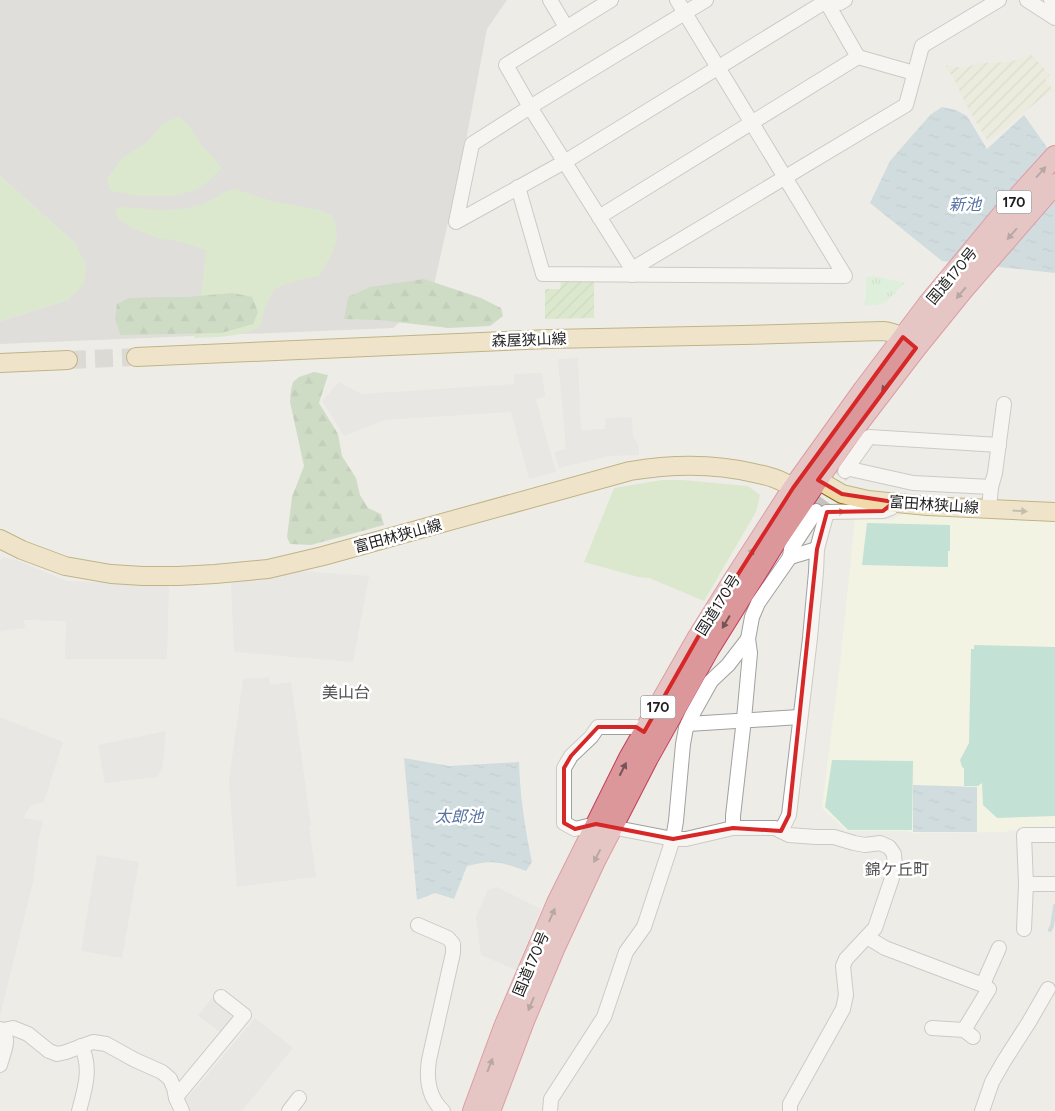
<svg xmlns="http://www.w3.org/2000/svg" width="1055" height="1111" viewBox="0 0 1055 1111" font-family="Figtree,'Noto Sans JP',sans-serif">
	<style>
		.education { fill: #f8fbe2 }
		.religious { fill: #cdcdcd }
		.farmland { fill: url(#farmland-furrows) }
		.grass { fill: #c4e2b2 }
		.forest { fill: url(#forest-firs) }
		.park { fill: url(#park-tufts) }
		.garden { fill: url(#garden-furrows) }
		.pitch { fill: #8ed3c1 }
		.parking { fill: #dfdfdf }
		.water { fill: url(#water-ripples) }
		.lines { fill: none; stroke-linecap: round; stroke-linejoin: round }
		.stream { stroke: #acc7d6; stroke-width: 4 }
		.minor-tunnel { stroke: #c5c3be; stroke-width: 14; stroke-dasharray: 14 7; stroke-linecap: butt }
		.major-tunnel { stroke: #c5c3be; stroke-width: 18; stroke-dasharray: 18 9; stroke-linecap: butt }
		.minor-casing { stroke: #a0a0a0; stroke-width: 16 }
		.major-casing { stroke: #866f13; stroke-width: 20 }
		.highway-casing { stroke: #c43b58; stroke-width: 22 }
		.minor { stroke: #fff; stroke-width: 14 }
		.major { stroke: #f0daa9; stroke-width: 18 }
		.highway { stroke: #dc979b; stroke-width: 20 }
		.oneway { fill: #745557 }
		.oneway2 { fill: #92866b }
		.oneway3 { fill: #9a9a9a }
		.marked { fill: none; stroke: #d62828; stroke-width: 4; stroke-linejoin: round }
		.labels { text-anchor: middle; dominant-baseline: central; stroke-width: 5; stroke-linejoin: round; paint-order: stroke }
		.shield { fill: #fff; stroke: #626262; stroke-width: 1 }
		.shield-label { font-size: 14px; font-weight: bold; fill: #1f1f1f }
		.street-label { font-size: 15px; fill: #1f1f1f; stroke: #fff }
		.water-label { font-size: 16px; font-style: italic; fill: #5773a2; stroke: #fff }
		.neighbourhood-label { font-size: 16px; fill: #525252; stroke: #fff }
	</style>
	<defs>
		<pattern id="farmland-furrows" width="10" height="10" patternUnits="userSpaceOnUse" patternTransform="scale(1.25)"><rect width="10" height="10" fill="#e6ead4"/><path d="M-1 1l2-2M0 10L10 0M9 11l2-2" fill="none" stroke="#c5c8b6"/></pattern>
		<pattern id="forest-firs" width="22" height="20" patternUnits="userSpaceOnUse" patternTransform="scale(1.25)"><rect width="22" height="20" fill="#a7c8a0"/><path d="M5 1l3.5 6h-7zM16 11l3.5 6h-7z" fill="#8fab89"/></pattern>
		<pattern id="park-tufts" width="24" height="20" patternUnits="userSpaceOnUse" patternTransform="scale(1.25)"><rect width="24" height="20" fill="#c9f3d1"/><path d="M3 7l-1-3M5 7V3M7 7l1-3M15 17l-1-3M17 17v-4M19 17l1-3" fill="none" stroke="#acd0b3"/></pattern>
		<pattern id="garden-furrows" width="10" height="10" patternUnits="userSpaceOnUse" patternTransform="scale(1.25)"><rect width="10" height="10" fill="#c4e2b2"/><path d="M-1 1l2-2M0 10L10 0M9 11l2-2" fill="none" stroke="#a8c199"/></pattern>
		<pattern id="water-ripples" width="26" height="14" patternUnits="userSpaceOnUse" patternTransform="scale(1.25)"><rect width="26" height="14" fill="#acc7d6"/><path d="M2 4q2-2 4 0t4 0M15 11q2-2 4 0t4 0" fill="none" stroke="#94aab7"/></pattern>
	</defs>
	<rect width="100%" height="100%" fill="#eeece6"/>
	<path class="education" d="M905 513 1055 521V829L1008 830 1007 832 913 833 907 831H847L822 808 841 656 855 519 891 520Z"/>
	<path class="religious" d="M0 0H507L487 29 464 151 432 294 393 328 0 344V321L68 300 75 243 0 176Z"/>
	<path class="farmland" d="M1032 55 1050 75 1045 79 1053 90 1025 111 991 140H987L966 105 955 81 945 65 953 67H967L980 63 1010 62Z"/>
	<g class="grass">
		<path d="M179 117 188 124 201 144 222 168 201 188 173 196H135L109 190 107 179 122 158 146 143 164 123Z"/>
		<path d="M0 176 75 243 86 265 84 284 68 300 0 321Z"/>
		<path d="M235 189 272 201 319 210 331 215 335 223 337 237 332 254 319 276C309 278 284 283 276 289 268 295 263 316 261 325 242 338 216 337 194 338L203 282 206 250 181 242 158 238 132 228 118 218 115 209 122 207 160 210 184 209 204 204 215 198 224 192Z"/>
		<path d="M662 480H683L748 486 760 495 756 512 704 601 649 578 638 577 584 562 614 488Z"/>
	</g>
	<g class="forest">
		<path d="M424 279 481 298 501 308 503 316 490 326 449 328 379 320 344 319 348 297 370 287Z"/>
		<path d="M233 293 252 297 258 312 253 324 221 333 123 335 121 336 115 319 117 304 129 298 162 297H187Z"/>
		<path d="M314 372 328 375 319 403 338 434 342 456 356 478 360 495 368 508 381 514 384 525 311 545 290 544 287 537 292 497 304 466 290 402 291 390 293 382 299 377Z"/>
	</g>
	<path class="park" d="M875 276 905 283 886 302 881 304 863 306 866 297V277Z"/>
	<path class="garden" d="M561 281H594V318L545 319V289H560Z"/>
	<g class="pitch">
		<path d="M867 523 950 525V551H948V567L862 565Z"/>
		<path d="M974 645 1055 647V816L997 818 983 805 982 783 978 786H964V768L962 767 960 760 969 743 971 649H974Z"/>
		<path d="M832 760 913 761 912 830H848L825 807Z"/>
	</g>
	<g class="parking">
		<path d="M578 358 581 430 605 429V418L632 417 633 437 639 445V455L609 456 559 468 554 452 566 449 558 359Z"/>
		<path d="M542 373 545 396 536 400 556 472 529 479 511 412 384 420 344 436 322 401 339 382 362 394 514 384V374Z"/>
		<path d="M3 557 16 560 67 581 169 584 167 659H65L66 621 24 620 25 628 0 631V561Z"/>
		<path d="M298 571 369 576 353 662 234 652 231 583Z"/>
		<path d="M269 677 270 685 291 682 311 825 309 826 316 877 237 887 229 780 243 679Z"/>
		<path d="M0 717 63 742 44 802 32 805 26 812 24 818 43 821 39 838 33 882 0 1016Z"/>
		<path d="M166 731 163 766 158 777 105 783 98 745Z"/>
		<path d="M97 855 139 862 122 958 81 951Z"/>
		<path d="M497 887 541 909 516 970 481 955 476 917 488 890Z"/>
		<path d="M212 998 230 1011 233 1021 223 1034 198 1016Z"/>
		<path d="M255 1018 293 1048 242 1111H188L185 1099 199 1085Z"/>
	</g>
	<g class="water">
		<path d="M942 107 956 110 967 116 987 149 1024 115 1046 146 1055 162V273L942 261 870 203 890 161 930 115Z"/>
		<path d="M404 758 449 766 519 762C520 796 525 829 532 862L526 871C502 862 492 859 467 866L454 899 435 893 417 900Z"/>
		<path d="M913 785 977 787V832H913Z"/>
	</g>
	<g class="lines">
		<path class="stream" d="M1050 930 1052 926 1055 906"/>
		<path class="minor-tunnel" d="M816 511 845 471"/>
		<path class="major-tunnel" d="M68 360 136 357"/>
		<g class="minor-casing">
			<g id="minor">
				<path d="M550 0 566 27"/>
				<path d="M611 0 506 65 530 107 632 269V275"/>
				<path d="M706 0 530 107 472 144 456 222 566 161 823 3H840L845 0"/>
				<path d="M827 0V3L858 57 914 73"/>
				<path d="M1027 0 1055 18"/>
				<path d="M1051 0 1055 6"/>
				<path d="M518 187 543 274 845 276 677 0"/>
				<path d="M599 217 858 57"/>
				<path d="M632 269 906 105 922 46 999 0"/>
				<path d="M848 467 850 469 913 483 991 487"/>
				<path d="M845 471 869 437 999 445"/>
				<path d="M989 509 991 487 995 473 1004 404"/>
				<path d="M790 557 817 549"/>
				<path d="M688 724 800 717"/>
				<path d="M644 732 636 727H598L591 737 571 756 564 768V823L575 829 596 824 673 839H686L733 828H775L789 835 816 837H834L854 843 865 845 880 843 889 847 894 854 895 867 891 881 875 928 846 959 843 966 846 995 843 1009 790 1104V1111"/>
				<path d="M733 828V816L744 719 750 653 748 639 752 617 758 603 790 557 791 549 816 511"/>
				<path d="M781 831 789 815 810 638 816 572 817 549 827 512 883 511 891 508 894 502"/>
				<path d="M1026 884H1055"/>
				<path d="M418 925 448 938 453 944V953L429 1060C426 1079 429 1098 443 1111"/>
				<path d="M1024 929 1026 884 1024 835H1055"/>
				<path d="M867 937 885 948 983 985 989 989 964 1030"/>
				<path d="M983 985 987 975 999 948"/>
				<path d="M932 1028 964 1030 973 1037"/>
				<path d="M0 1029C12 1037 3 1053 0 1065"/>
				<path d="M3 1030 13 1028 28 1034 49 1051 57 1054 66 1052 93 1042 106 1044 135 1060 162 1072 170 1079 174 1088 176 1098 182 1111"/>
				<path d="M176 1097 244 1015 221 997"/>
				<path d="M79 1111C85 1089 92 1067 81 1046"/>
				<path d="M289 1111 299 1098"/>
				<path d="M550 1111 551 1099 604 1017 626 952 644 927 673 839 676 821 683 744 686 728 692 715 711 681 728 665 748 639"/>
				<path d="M982 1111 992 1082 1004 1061 1029 1022 1048 989"/>
			</g>
		</g>
		<g class="major-casing">
			<g id="major">
				<path d="M136 357 550 339 743 335 883 331C898 333 902 337 914 346"/>
				<path d="M0 363 68 360"/>
				<path d="M818 480 842 494 868 500 927 506 1055 512"/>
				<path d="M0 539 22 550 65 566 111 574 143 576H178L215 574 268 569 323 556 630 471C671 464 713 463 754 473 768 476 781 479 793 488"/>
			</g>
		</g>
		<g class="highway-casing">
			<g id="highway">
				<path d="M473 1111 504 1027 557 903 629 758 698 637 733 581 793 488 864 389 928 304 1006 210 1055 156"/>
				<path d="M490 1111 524 1021 555 947 594 863 648 758 709 649 780 535 841 446 916 348 963 290 1055 184"/>
			</g>
		</g>
		<use href="#minor" class="minor"/>
		<use href="#major" class="major"/>
		<use href="#highway" class="highway"/>
	</g>
	<defs><path id="oneway-solid" d="M-6-.8H1V-3.2L6.5 0L1 3.2V.8H-6Z" transform="scale(1.25)"/></defs>
	<g class="oneway">
		<use href="#oneway-solid" transform="translate(1041 172) rotate(-48)"/>
		<use href="#oneway-solid" transform="translate(1012 234) rotate(131)"/>
		<use href="#oneway-solid" transform="translate(961 293) rotate(130)"/>
		<use href="#oneway-solid" transform="translate(886 386) rotate(128)"/>
		<use href="#oneway-solid" transform="translate(750 554) rotate(-57)"/>
		<use href="#oneway-solid" transform="translate(726 622) rotate(121)"/>
		<use href="#oneway-solid" transform="translate(623 769) rotate(-63)"/>
		<use href="#oneway-solid" transform="translate(597 856) rotate(117)"/>
		<use href="#oneway-solid" transform="translate(552 915) rotate(-66)"/>
		<use href="#oneway-solid" transform="translate(531 1004) rotate(113)"/>
		<use href="#oneway-solid" transform="translate(490 1065) rotate(-69)"/>
	</g>
	<use class="oneway2" href="#oneway-solid" transform="translate(1020 511) rotate(3)"/>
	<use class="oneway3" href="#oneway-solid" transform="translate(838 512) rotate(-1)"/>
	<path d="M0 0H1055V1111H0ZM903 337 916 348 818 480 842 494 894 502 883 511 827 512 817 549 789 815 781 831 733 828 673 839 596 824 575 829 564 823V768L571 756 598 727H636L644 732 698 637 793 488Z" fill="#eeece6" fill-opacity=".55" fill-rule="evenodd"/>
	<path class="marked" d="M903 337 916 348 818 480 842 494 894 502 883 511 827 512 817 549 789 815 781 831 733 828 673 839 596 824 575 829 564 823V768L571 756 598 727H636L644 732 698 637 793 488Z"/>
	<g class="labels">
		<g class="shield">
			<rect x="996.5" y="190.5" width="35" height="23" rx="4"/>
			<rect x="640.5" y="695.5" width="35" height="23" rx="4"/>
		</g>
		<g class="shield-label">
			<text x="1014" y="202">170</text>
			<text x="658" y="707">170</text>
		</g>
		<g class="street-label">
			<text transform="translate(952 276) rotate(-50)">国道170号</text>
			<text transform="translate(529 340) rotate(-2)">森屋狭山線</text>
			<text transform="translate(934 505) rotate(4)">富田林狭山線</text>
			<text transform="translate(398 536) rotate(-15)">富田林狭山線</text>
			<text transform="translate(718 605) rotate(-58)">国道170号</text>
			<text transform="translate(531 964) rotate(-67)">国道170号</text>
		</g>
		<g class="water-label">
			<text x="965" y="204">新池</text>
			<text x="459" y="816">太郎池</text>
		</g>
		<g class="neighbourhood-label">
			<text x="346" y="692">美山台</text>
			<text x="897" y="869">錦ケ丘町</text>
		</g>
	</g>
</svg>
